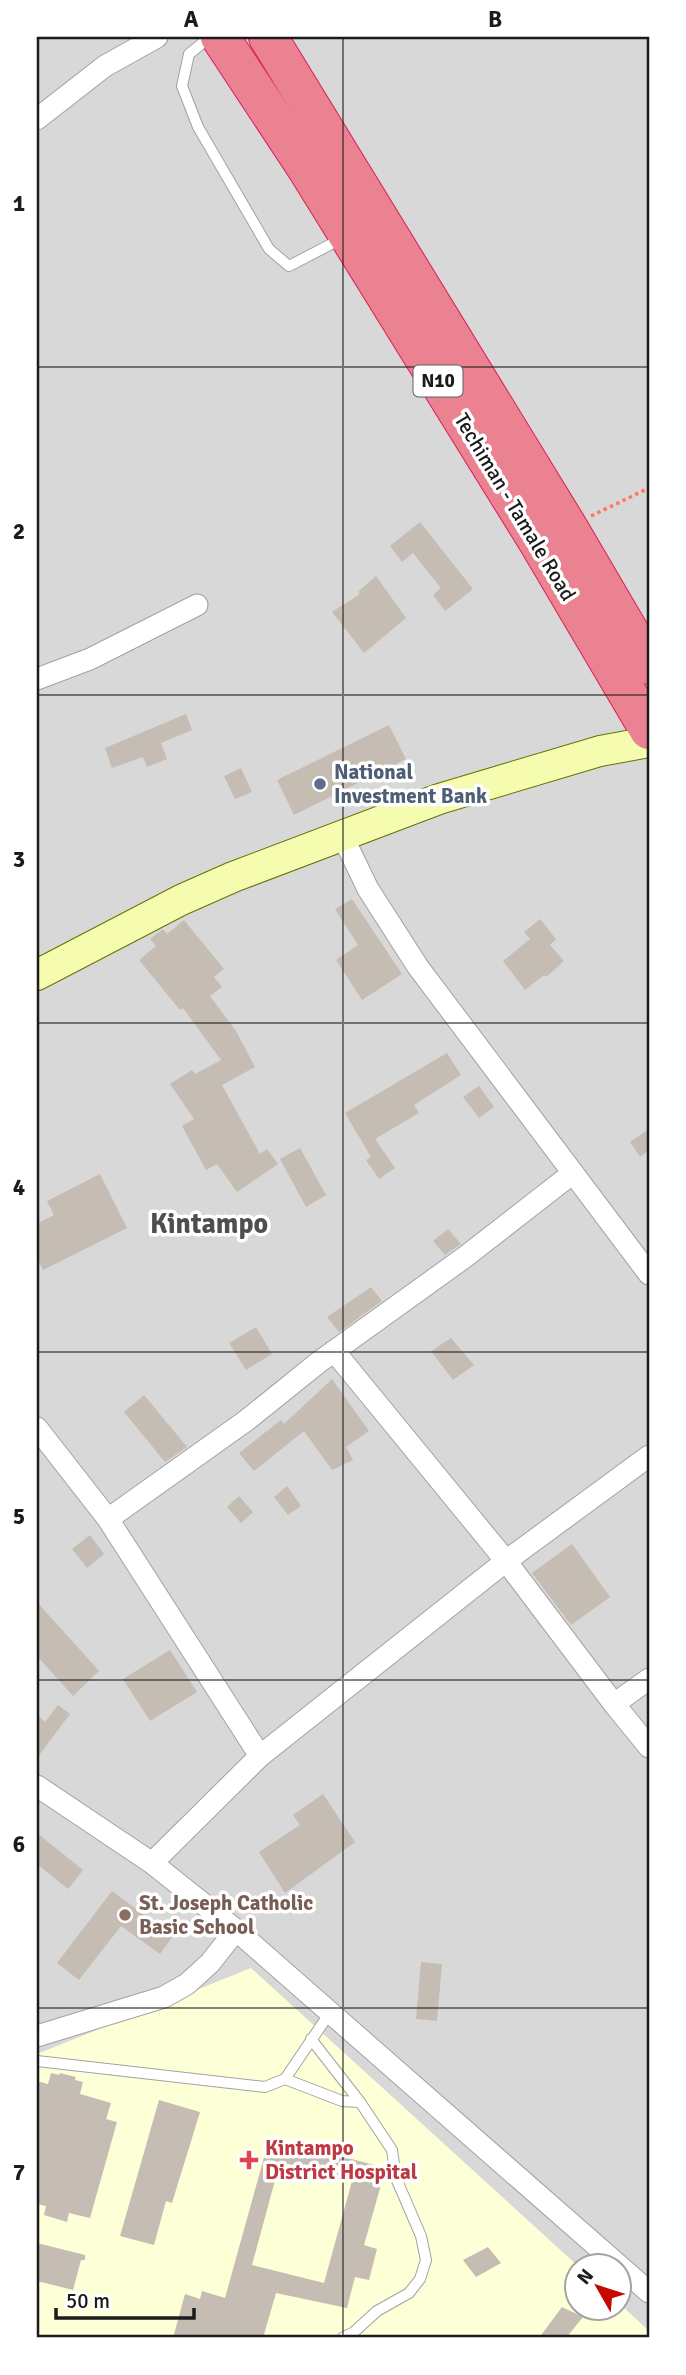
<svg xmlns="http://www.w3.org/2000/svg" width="686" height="2375" viewBox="0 0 686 2375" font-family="Signika,sans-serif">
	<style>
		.residential { fill: #d9d8d8; fill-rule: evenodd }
		.education { fill: #fdffd7 }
		.building { fill: #c5bcb3; fill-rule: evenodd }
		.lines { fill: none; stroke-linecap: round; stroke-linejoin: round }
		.lane-casing { stroke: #a2a2a2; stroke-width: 12 }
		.street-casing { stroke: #a2a2a2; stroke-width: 23 }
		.secondary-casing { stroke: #627400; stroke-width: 32 }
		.highway-casing { stroke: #dd1b55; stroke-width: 40 }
		.path { stroke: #ff775f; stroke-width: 3.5; stroke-dasharray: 3.5 3.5; stroke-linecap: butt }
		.lane { stroke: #fff; stroke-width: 10 }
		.street { stroke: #fff; stroke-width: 21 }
		.secondary { stroke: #f5fcaf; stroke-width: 30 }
		.highway { stroke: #ea8291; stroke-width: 38 }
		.grid { fill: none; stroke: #1b1b1b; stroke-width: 2; stroke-opacity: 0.55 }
		.service-dot { fill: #5c6f8a; stroke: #fff; stroke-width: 2.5 }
		.education-dot { fill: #8d6e63; stroke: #fff; stroke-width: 2.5 }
		.health-dot { fill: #e0444e; stroke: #fff; stroke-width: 2.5 }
		.labels { text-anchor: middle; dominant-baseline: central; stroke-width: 7; stroke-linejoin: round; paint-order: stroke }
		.shield { fill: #fff; stroke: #5f5f5f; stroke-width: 2 }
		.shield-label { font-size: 19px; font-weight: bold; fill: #1b1b1b }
		.street-label { font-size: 21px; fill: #1b1b1b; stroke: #fff }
		.service-label { font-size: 21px; font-weight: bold; fill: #4e5e75; stroke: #fff; text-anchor: start }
		.education-label { font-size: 21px; font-weight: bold; fill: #785e54; stroke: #fff; text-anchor: start }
		.health-label { font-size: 21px; font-weight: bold; fill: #be3a42; stroke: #fff; text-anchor: start }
		.district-label { font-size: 28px; font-weight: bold; fill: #4e4e4e; stroke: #fff }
		.neatline { fill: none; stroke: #1b1b1b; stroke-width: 2.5 }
		.grid-label { font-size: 23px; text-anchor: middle; font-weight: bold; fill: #1b1b1b }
	</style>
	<rect width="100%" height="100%" fill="#edeae0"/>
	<path class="residential" d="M37 37H649V2338H37ZM578 2266H620V2308H578Z"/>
	<path class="education" d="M251 1968 578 2266V2308H620V2304L649 2331V2338H37V2054Z"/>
	<g class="building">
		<path d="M420 522 473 589 445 611 433 595 441 588 413 553 402 562 390 546Z"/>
		<path d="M376 576 406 618 364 653 332 612 360 594 358 592Z"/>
		<path d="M186 714 192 730 161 743 167 759 147 767 143 757 112 768 105 748Z"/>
		<path d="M389 725 406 759 294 815 277 780Z"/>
		<path d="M241 768 252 792 235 799 224 776Z"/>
		<path d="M352 899 402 974 362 1000 336 960 358 945 335 909Z"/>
		<path d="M540 919 556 939 550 945 564 961 546 977 544 975 525 990 503 961 530 939 524 932Z"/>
		<path d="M184 920 224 969 214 977 222 987 210 996 236 1031 255 1067 222 1085 260 1154 267 1149 278 1164 237 1192 217 1164 206 1170 182 1126 194 1119 170 1084 192 1070 195 1074 221 1060 183 1008 180 1010 139 960 156 946 150 939 163 929 167 934Z"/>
		<path d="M447 1053 461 1075 414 1105 419 1113 375 1139 395 1168 379 1179 366 1160 371 1157 345 1113Z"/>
		<path d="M479 1086 494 1107 479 1118 463 1097Z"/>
		<path d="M649 1129V1150L640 1157 630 1142Z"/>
		<path d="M300 1148 326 1195 306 1207 280 1159Z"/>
		<path d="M100 1174 127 1228 43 1270 37 1257V1224L54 1215 47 1201Z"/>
		<path d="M448 1229 461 1244 445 1255 433 1241Z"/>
		<path d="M371 1287 382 1301 339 1332 327 1317Z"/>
		<path d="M256 1327 272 1354 246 1370 229 1343Z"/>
		<path d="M451 1338 474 1365 453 1380 431 1351Z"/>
		<path d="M332 1379 369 1431 346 1447 353 1460 332 1470 304 1431 254 1471 239 1453 281 1420 284 1424Z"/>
		<path d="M144 1395 187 1447 165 1462 124 1412Z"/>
		<path d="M287 1486 301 1506 288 1515 274 1497Z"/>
		<path d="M239 1496 253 1512 241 1523 227 1507Z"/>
		<path d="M90 1535 104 1554 87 1568 72 1549Z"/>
		<path d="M572 1544 610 1597 571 1625 532 1573Z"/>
		<path d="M37 1602 99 1671 73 1696 37 1656Z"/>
		<path d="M170 1650 197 1692 150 1721 123 1679Z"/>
		<path d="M58 1705 70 1714 37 1758V1715L45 1722Z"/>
		<path d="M323 1794 355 1842 285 1893 259 1852 300 1825 293 1815Z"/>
		<path d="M37 1833 83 1870 68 1889 37 1864Z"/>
		<path d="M112 1891 173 1936 160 1954 121 1926 79 1980 57 1963Z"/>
		<path d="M421 1962 442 1964 437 2021 416 2019Z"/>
		<path d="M51 2073 59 2075 60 2073 76 2077 75 2080 83 2082 80 2094 111 2103 106 2119 117 2122 90 2218 69 2213 67 2222 44 2215 46 2206 37 2204V2081L48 2084Z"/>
		<path d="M159 2100 200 2112 172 2203 166 2201 154 2245 120 2236Z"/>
		<path d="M281 2140 374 2165 373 2170 384 2174 364 2245 377 2249 369 2280 355 2277 347 2308 276 2293 263 2338H173L185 2294 200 2299 202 2291 225 2298 268 2143 279 2146ZM280 2162 352 2181 324 2283 252 2265Z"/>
		<path d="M37 2243 85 2255V2260H81L73 2290 37 2281Z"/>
		<path d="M488 2247 501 2263 476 2277 463 2260Z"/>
		<path d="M562 2307 583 2317 566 2338H539Z"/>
	</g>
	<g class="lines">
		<g class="lane-casing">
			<g id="lane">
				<path d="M210 37 189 54 182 86 198 127 269 249 289 266 341 239"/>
				<path d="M311 2039 360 2102 392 2150 396 2178 421 2236 426 2260 420 2279 409 2293 377 2311 354 2332 342 2338"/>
				<path d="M37 2061 265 2087 285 2079 331 2011"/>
				<path d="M285 2079 342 2101 360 2102"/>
			</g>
		</g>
		<g class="street-casing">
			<g id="street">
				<path d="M37 119 105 66 157 37"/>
				<path d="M37 679 90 659 197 605"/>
				<path d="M342 835 368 889 418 967 649 1274"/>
				<path d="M334 1351 506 1561 614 1704 649 1747"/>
				<path d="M37 1428 108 1519 260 1756"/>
				<path d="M108 1519 247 1420 319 1362 465 1257 573 1173"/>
				<path d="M614 1704 649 1679"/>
				<path d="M37 1786 152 1863 236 1930 649 2292"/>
				<path d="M152 1863 260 1756 506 1561 649 1456"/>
				<path d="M37 2036 164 1997 187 1984 210 1963 236 1930"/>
			</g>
		</g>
		<g class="secondary-casing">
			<path id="secondary" d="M37 975 181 900 233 877 439 799 600 751 649 742"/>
		</g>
		<g class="highway-casing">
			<g id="highway">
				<path d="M220 37 307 169 538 542 649 730"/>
				<path d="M268 37 568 527 649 665"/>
			</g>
		</g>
		<path class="path" d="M591 516 649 488"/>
		<use href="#lane" class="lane"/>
		<use href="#street" class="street"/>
		<use href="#secondary" class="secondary"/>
		<use href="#highway" class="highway"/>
	</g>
	<path class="grid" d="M343 37V2338M37 367H649M37 695H649M37 1023H649M37 1352H649M37 1680H649M37 2008H649"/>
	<circle class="service-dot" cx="320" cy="784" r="7"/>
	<circle class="education-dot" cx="125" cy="1915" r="7"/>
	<path class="health-dot" d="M245.5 2149.5h7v7h7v7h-7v7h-7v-7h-7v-7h7z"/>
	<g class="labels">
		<rect class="shield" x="413.5" y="365.5" width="49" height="31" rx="5"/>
		<g class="shield-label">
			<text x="438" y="381">N10</text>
		</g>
		<g class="street-label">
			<text transform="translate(515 507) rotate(59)">Techiman - Tamale Road</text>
		</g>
		<g class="service-label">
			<text x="334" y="772">National<tspan x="334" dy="24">Investment Bank</tspan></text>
		</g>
		<g class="education-label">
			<text x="139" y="1903">St. Joseph Catholic<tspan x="139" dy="24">Basic School</tspan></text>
		</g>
		<g class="health-label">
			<text x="265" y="2148">Kintampo<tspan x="265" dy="24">District Hospital</tspan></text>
		</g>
		<g class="district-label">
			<text x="209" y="1224">Kintampo</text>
		</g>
	</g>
	<rect width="686" height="2375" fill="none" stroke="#ffffff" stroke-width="77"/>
	<g transform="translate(598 2287) rotate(309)"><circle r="33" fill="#ffffff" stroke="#a4a4a4" stroke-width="2"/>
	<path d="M0-5L12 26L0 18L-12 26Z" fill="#c60900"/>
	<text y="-10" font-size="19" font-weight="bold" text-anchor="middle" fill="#1b1b1b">N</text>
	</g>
	<path d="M56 2308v10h138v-10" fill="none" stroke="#1b1b1b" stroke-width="3.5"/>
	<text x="66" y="2308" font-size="21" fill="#1b1b1b" stroke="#ffffff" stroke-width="5" paint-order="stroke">50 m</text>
	<rect x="38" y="38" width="610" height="2298" class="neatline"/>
	<g class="grid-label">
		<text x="191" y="27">A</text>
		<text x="495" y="27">B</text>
		<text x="19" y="211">1</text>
		<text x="19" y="539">2</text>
		<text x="19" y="867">3</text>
		<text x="19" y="1195">4</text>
		<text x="19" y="1524">5</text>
		<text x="19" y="1852">6</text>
		<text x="19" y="2180">7</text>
	</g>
</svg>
